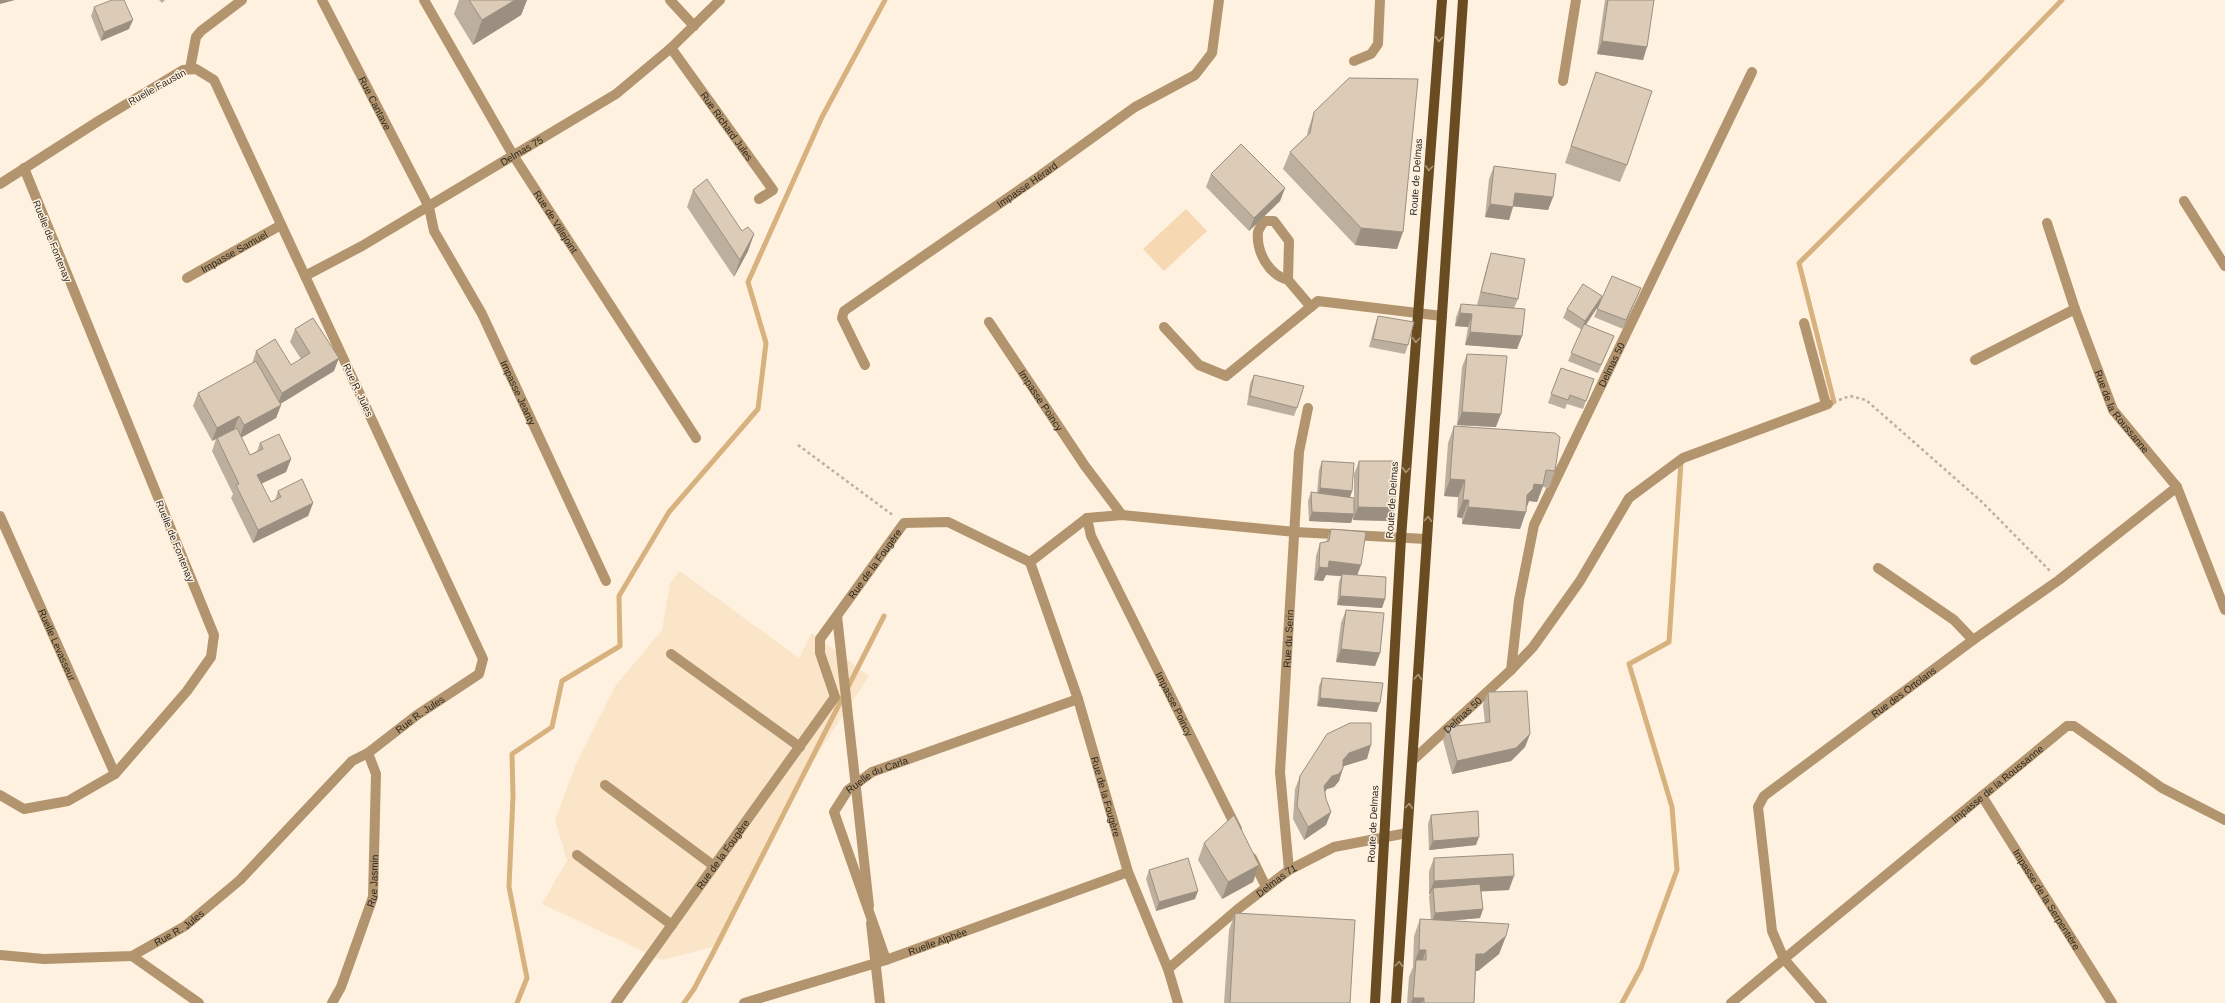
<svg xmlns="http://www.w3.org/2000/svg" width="2225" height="1003" viewBox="0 0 2225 1003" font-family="Arial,sans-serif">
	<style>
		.built { fill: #fae5c9 }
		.green { fill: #f6d9b3 }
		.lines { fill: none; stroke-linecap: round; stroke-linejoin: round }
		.stream { stroke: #d7b17e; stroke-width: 5 }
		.path { stroke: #bbb0a2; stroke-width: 2.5; stroke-dasharray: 3 3; stroke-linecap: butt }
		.service { stroke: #b2956e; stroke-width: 10 }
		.minor { stroke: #b2956e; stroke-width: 10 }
		.tertiary { stroke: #b2956e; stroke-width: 10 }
		.primary { stroke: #694c21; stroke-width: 10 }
		.wall { fill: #bdaf9d }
		.shaded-wall { fill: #9a8f80 }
		.building { fill: #dcccb7; stroke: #9a8f80 }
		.oneway { stroke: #ac9677 }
		.labels { text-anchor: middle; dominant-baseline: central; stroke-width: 3; stroke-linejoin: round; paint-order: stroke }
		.street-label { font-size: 10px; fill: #2e2820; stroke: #fef1e0 }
	</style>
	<rect width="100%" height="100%" fill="#fef1e0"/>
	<path class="built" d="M680 571 799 658 812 633 869 676 792 793 721 945 662 960 542 904 567 860 555 820 576 764 616 685 662 630 670 583Z"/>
	<path class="green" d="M1186 209 1207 231 1164 271 1143 249Z"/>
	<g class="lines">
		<g class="stream">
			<path d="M1826 405 1834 402 1799 263 1984 80 2062 0"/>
			<path d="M517 1003 527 978 509 887 513 796 512 754 552 727 562 681 620 646 619 596 669 512 758 409 766 343 748 282 822 117 885 0"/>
			<path d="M684 1003 694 989 713 953 884 616"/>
			<path d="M1622 1003 1641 968 1677 870 1672 807 1629 664 1669 642 1681 462"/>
		</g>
		<g class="path">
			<path d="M1839 400 1850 396 1866 400 1982 502 2050 571"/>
			<path d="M798 445 894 516"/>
		</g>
		<g class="service">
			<path d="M670 0 694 26"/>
			<path d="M1354 61 1371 54 1378 44 1380 0"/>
			<path id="s1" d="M187 278 281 225"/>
			<path d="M1288 280C1269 275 1256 252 1258 232 1259 229 1262 224 1264 221H1274L1289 241 1288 280 1311 307"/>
			<path d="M1804 323 1826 404"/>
			<path d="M1164 327 1199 365 1226 376 1318 301 1442 316"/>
			<path d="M837 616 869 906"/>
			<path d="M871 923 880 1003"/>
			<path d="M1731 1003 1784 959"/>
		</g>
		<g class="minor">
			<path id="s2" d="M322 0 429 207 434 231 482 314 606 581"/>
			<path id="s3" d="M424 0 513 155 696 438"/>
			<path id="s4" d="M671 48 773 190 759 199"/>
			<path d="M190 69 196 37 201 31 242 0"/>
			<path d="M1563 81 1576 0"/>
			<path d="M2184 201 2225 266"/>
			<path d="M2047 223 2075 309"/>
			<path id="s5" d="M989 322 1085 466 1122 515"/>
			<path id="s6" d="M1975 360 2075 309 2113 410 2177 487 2225 610"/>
			<path id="s7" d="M865 365 842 318 844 311 1038 177 1135 107 1195 75 1212 53 1219 0"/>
			<path id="s8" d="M0 516 115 774"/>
			<path id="s9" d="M1087 518 1091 536 1237 829"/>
			<path d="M1030 562 1087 518 1122 515 1295 532 1426 539"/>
			<path d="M1878 568 1954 620 1973 640"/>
			<path d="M671 654 800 747"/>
			<path d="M1511 670 1533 647 1580 581 1629 498 1683 458 1828 404"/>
			<path id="s10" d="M1413 760 1511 670 1519 600 1534 525 1752 72"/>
			<path d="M605 785 714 866"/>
			<path d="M0 795 24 809 68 801 115 774 187 691 211 657 214 635 24 168"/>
			<path id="s11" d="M1982 796 2112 1003"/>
			<path d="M577 855 672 925"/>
			<path d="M1252 858 1266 887"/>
			<path id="s12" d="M1289 870 1280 772 1299 452 1308 408"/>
			<path id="s13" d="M0 955 44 959 132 956 185 926 240 880 352 761 368 753 417 715 479 674 483 659 305 276"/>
			<path d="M132 956 199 1003"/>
			<path id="s14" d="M1784 959 2067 726H2074L2162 788 2225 820"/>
			<path id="s15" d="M886 960 834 812 848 790 872 772 1078 699"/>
			<path id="s16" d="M1168 969 1238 909 1289 870 1334 847 1407 833"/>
			<path id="s17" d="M332 1003 341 987 373 897 376 774 368 753"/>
			<path id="s18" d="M616 1003 835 697 820 653V639L904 523 948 522 1030 562 1078 699 1128 872 1168 969 1178 1003"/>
			<path id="s19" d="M744 1003 886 960 1128 872"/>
			<path id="s20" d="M1822 1003 1784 959 1772 931 1758 807 1764 796 1973 640 2059 580 2177 487"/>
		</g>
		<path class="tertiary" id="s21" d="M0 184 100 120 183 70 196 69 214 80 305 276 362 246 616 94 671 48 720 0"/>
		<g class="primary">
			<path d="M1375 1003 1401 538 1442 0"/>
			<path d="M1396 1003 1463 0"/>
		</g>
	</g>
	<g class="wall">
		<path d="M159 0H165L162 3Z"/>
		<path d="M459 0H527L521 15 473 45 454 14Z"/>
		<path d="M1605 0H1654L1643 60 1597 54Z"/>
		<path d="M94 7 129 29 101 41 91 16Z"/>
		<path d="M1596 72 1627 165 1620 182 1565 163Z"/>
		<path d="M1314 112 1397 249 1355 245 1283 169 1290 152 1307 136 1308 130Z"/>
		<path d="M1494 166 1553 197 1548 210 1513 206 1509 220 1485 217 1489 179Z"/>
		<path d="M1211 174 1285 188 1280 201 1249 231 1206 187Z"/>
		<path d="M693 190 742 231 754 234 748 251 734 277 687 207Z"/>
		<path d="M1491 253 1518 299 1514 308 1522 336 1517 349 1465 345 1468 327 1455 326 1456 317 1461 304 1480 306 1477 305 1487 266Z"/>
		<path d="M1641 288 1637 297 1623 329 1594 317 1599 305 1586 325 1614 336 1610 345 1598 373 1568 361 1582 330 1563 318 1567 309 1599 304Z"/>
		<path d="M1378 316 1408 345 1405 354 1369 347 1375 325Z"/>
		<path d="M295 329 334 371 280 404 281 405 276 418 241 437 250 455 257 451 260 443 291 459 286 472 261 484 271 502 275 500 278 491 313 503 308 516 253 543 231 498 233 494 212 451 216 439 212 441 193 406 198 393 252 364 256 351 291 365 301 359 290 342Z"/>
		<path d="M1467 354 1496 427 1457 425 1462 367Z"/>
		<path d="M1561 368 1594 379 1583 409 1567 404 1565 409 1548 403Z"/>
		<path d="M1254 375 1297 408 1294 416 1247 405 1250 384Z"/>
		<path d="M1454 426 1555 471 1549 488 1543 487 1537 502 1529 501 1527 507 1520 529 1462 524V518L1457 517 1458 497 1444 496 1448 443Z"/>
		<path d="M1322 461 1352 491 1350 498H1354V474L1359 461 1395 508 1390 521 1353 520V515L1351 523 1309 521 1308 501 1311 492 1317 493 1319 470Z"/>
		<path d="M1331 529 1361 565 1357 575 1385 599 1382 608 1337 605 1339 582 1341 576 1326 575 1323 581 1314 580 1316 556 1320 543 1326 542Z"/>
		<path d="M1346 610 1380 653 1375 666 1336 662 1341 623Z"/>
		<path d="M1322 678 1377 712 1317 706 1319 686Z"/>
		<path d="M1488 692 1530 734 1525 747 1511 761 1452 774 1443 740 1448 727 1485 723 1483 705Z"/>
		<path d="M1367 759 1344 766 1343 767 1339 781 1334 787 1327 789 1325 792 1326 799 1331 812 1326 825 1304 840 1293 819 1295 789 1300 776Z"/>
		<path d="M1431 815 1476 845 1429 850 1428 824Z"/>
		<path d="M1204 843 1259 865 1253 882 1222 899 1198 860Z"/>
		<path d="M1434 858 1509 890 1481 891 1483 909 1480 918 1447 921 1506 936 1499 954 1478 971H1476L1474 1003H1407L1409 977 1413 967 1414 936 1420 919 1431 920 1429 897 1430 894H1429V871Z"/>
		<path d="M1149 870 1195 899 1156 911 1146 879Z"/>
		<path d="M1235 913 1350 1003H1224L1229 930Z"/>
	</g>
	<g class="shaded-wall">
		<path d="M0 0H15L0 4Z"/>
		<path d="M515 0H527L521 15 473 45 482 20Z"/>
		<path d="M133 20 129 29 101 41 104 32Z"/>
		<path d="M1602 41 1647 47 1643 60 1597 54Z"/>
		<path d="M1285 188 1280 201 1249 231 1254 218Z"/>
		<path d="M1515 193 1553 197 1548 210 1510 206Z"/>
		<path d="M1490 204 1513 207 1509 220 1485 217Z"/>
		<path d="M1361 228 1403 232 1397 249 1355 245Z"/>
		<path d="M754 234 748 251 734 277 740 260Z"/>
		<path d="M1641 288 1637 297 1623 329 1626 320Z"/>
		<path d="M1602 296 1599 305 1582 330 1585 321Z"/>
		<path d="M1460 313 1472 314 1468 327 1455 326Z"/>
		<path d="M1470 332 1522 336 1517 349 1465 345Z"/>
		<path d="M339 358 334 371 277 406 282 393Z"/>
		<path d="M281 405 276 418 239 439 244 425Z"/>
		<path d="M1462 412 1501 414 1496 427 1457 425Z"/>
		<path d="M239 416 234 429 212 441 217 428Z"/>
		<path d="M291 459 286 472 252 488 257 475Z"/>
		<path d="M1450 479 1465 480 1458 497 1444 496Z"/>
		<path d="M1534 484 1543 485 1537 502 1529 501 1527 506 1522 511 1526 512 1520 529 1462 524 1468 507 1527 495Z"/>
		<path d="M1320 488 1352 491 1349 500 1317 497Z"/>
		<path d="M1463 500H1469L1462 518 1457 517Z"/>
		<path d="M313 503 308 516 253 543 258 530Z"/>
		<path d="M1358 507 1395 508 1390 521 1353 520Z"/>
		<path d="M1312 512 1354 514 1351 523 1309 521Z"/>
		<path d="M1329 561 1361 565 1356 578 1342 574 1341 576 1326 575 1323 581 1314 580 1319 567Z"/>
		<path d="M1340 596 1385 599 1382 608 1337 605Z"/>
		<path d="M1341 649 1380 653 1375 666 1336 662Z"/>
		<path d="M1320 698 1380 703 1377 712 1317 706Z"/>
		<path d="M1530 734 1525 747 1511 761 1452 774 1457 761Z"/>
		<path d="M1371 745 1367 759 1344 766 1339 773 1343 760 1349 753Z"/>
		<path d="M1343 768 1339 781 1334 787 1327 789 1319 800 1324 786 1332 776Z"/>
		<path d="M1331 812 1326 825 1304 840 1308 827Z"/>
		<path d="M1479 837 1476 845 1429 850 1433 841Z"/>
		<path d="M1259 865 1253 882 1222 899 1228 882Z"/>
		<path d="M1514 876 1509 890 1433 894V888L1430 894H1429L1434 881Z"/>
		<path d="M1198 891 1195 899 1156 911 1159 902Z"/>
		<path d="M1483 909 1480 918 1432 922 1435 913Z"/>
		<path d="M1506 936 1499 954 1478 971H1470L1476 954Z"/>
		<path d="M1419 950H1426L1420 968 1416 960 1413 967Z"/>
		<path d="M1413 998H1424L1422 1003H1411Z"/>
	</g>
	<g class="building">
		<path d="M112 0H124L133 20 104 32 94 7Z"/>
		<path d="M469 0H515L482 20Z"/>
		<path d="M1608 0H1654L1647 47 1602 41Z"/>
		<path d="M1596 72 1652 91 1627 165 1571 146Z"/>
		<path d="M1349 78 1418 79 1403 232 1361 228 1290 152 1310 133 1314 112Z"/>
		<path d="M1241 144 1285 188 1254 218 1211 174Z"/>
		<path d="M1494 166 1556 174 1553 197 1515 193 1513 207 1490 204Z"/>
		<path d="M707 179 742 231 748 227 754 234 740 260 693 190Z"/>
		<path d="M1491 253 1525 259 1518 299 1481 292Z"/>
		<path d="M1612 276 1641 288 1626 320 1597 309Z"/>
		<path d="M1583 284 1602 296 1585 321 1567 309Z"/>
		<path d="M1461 304 1525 309 1522 336 1470 332 1472 314 1460 313Z"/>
		<path d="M1378 316 1414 322 1408 345 1373 339Z"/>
		<path d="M313 318 339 358 282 393 256 351 275 339 291 365 310 353 295 329Z"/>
		<path d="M1584 324 1614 336 1601 365 1571 353Z"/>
		<path d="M1467 354 1507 356 1501 414 1462 412Z"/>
		<path d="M256 361 281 405 244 425 239 416 217 428 198 393Z"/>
		<path d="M1561 368 1594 379 1586 401 1570 395 1568 400 1551 394Z"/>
		<path d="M1254 375 1304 386 1297 408 1250 396Z"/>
		<path d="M1454 426 1555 433 1560 437 1555 471 1546 470 1543 485 1534 484 1533 489 1527 495 1526 512 1468 507 1469 500H1463L1465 480 1450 479Z"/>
		<path d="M237 428 250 455 263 449 260 443 279 434 291 459 257 475 271 502 281 497 278 491 302 479 313 503 258 530 236 485 239 484 217 438Z"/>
		<path d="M1322 461 1354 463 1352 491 1320 488Z"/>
		<path d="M1359 461H1395V508L1358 507Z"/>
		<path d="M1311 492 1354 498V514L1312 512Z"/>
		<path d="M1331 529 1366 532 1361 565 1329 561 1328 568 1319 567 1320 543 1329 541Z"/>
		<path d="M1342 574 1386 577 1385 599 1340 596Z"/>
		<path d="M1346 610 1384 613 1380 653 1341 649Z"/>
		<path d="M1322 678 1383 683 1380 703 1320 698Z"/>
		<path d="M1527 691 1530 734 1516 748 1457 761 1448 727 1490 722 1488 692Z"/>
		<path d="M1350 723H1371V745L1349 753 1343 760V768L1339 774 1332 776 1324 786 1326 799 1331 812 1308 827 1297 806 1300 776 1327 734Z"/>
		<path d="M1478 811 1479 837 1433 841 1431 815Z"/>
		<path d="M1234 815 1259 865 1228 882 1204 843Z"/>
		<path d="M1513 854 1514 876 1434 881V858Z"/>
		<path d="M1188 858 1198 891 1159 902 1149 870Z"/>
		<path d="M1480 884 1483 909 1435 913 1433 888Z"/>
		<path d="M1235 913 1355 920 1350 1003H1230Z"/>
		<path d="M1420 919 1509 924 1506 936 1484 954H1476L1474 1003H1424V998H1413L1416 960H1426V950H1419Z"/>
	</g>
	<defs><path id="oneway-chevron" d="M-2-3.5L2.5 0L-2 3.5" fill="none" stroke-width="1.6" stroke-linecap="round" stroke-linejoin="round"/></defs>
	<g class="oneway">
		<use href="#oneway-chevron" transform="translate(1439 39) rotate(94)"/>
		<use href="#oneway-chevron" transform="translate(1429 168) rotate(94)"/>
		<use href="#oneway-chevron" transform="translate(1416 340) rotate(94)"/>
		<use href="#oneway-chevron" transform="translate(1406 470) rotate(94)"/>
		<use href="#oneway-chevron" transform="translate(1428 519) rotate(-86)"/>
		<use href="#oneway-chevron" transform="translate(1418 677) rotate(-87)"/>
		<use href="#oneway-chevron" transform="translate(1409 806) rotate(-85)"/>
		<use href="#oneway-chevron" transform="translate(1399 964) rotate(-86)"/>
	</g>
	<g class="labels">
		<g class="street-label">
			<text transform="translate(157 87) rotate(-29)">Ruelle Faustin</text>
			<text stroke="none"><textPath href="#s2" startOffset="116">Rue Cantave</textPath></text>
			<text stroke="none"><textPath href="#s4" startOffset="96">Rue Richard Jules</textPath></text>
			<text stroke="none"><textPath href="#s21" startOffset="716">Delmas 75</textPath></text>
			<text transform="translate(1416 177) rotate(-86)">Route de Delmas</text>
			<text stroke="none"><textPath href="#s7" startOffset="282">Impasse Hérard</textPath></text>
			<text stroke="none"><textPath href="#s3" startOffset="258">Rue de Villejoint</textPath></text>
			<text transform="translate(52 241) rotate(68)">Ruelle de Fontenay</text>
			<text stroke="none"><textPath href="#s1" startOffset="54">Impasse Samuel</textPath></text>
			<text stroke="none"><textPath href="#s10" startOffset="458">Delmas 50</textPath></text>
			<text transform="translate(358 390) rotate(65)">Rue R. Jules</text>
			<text stroke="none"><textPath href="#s2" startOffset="440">Impasse Jeanty</textPath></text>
			<text stroke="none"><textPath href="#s5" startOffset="94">Impasse Poincy</textPath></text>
			<text stroke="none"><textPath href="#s6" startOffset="226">Rue de la Roussanne</textPath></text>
			<text transform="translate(1392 500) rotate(-86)">Route de Delmas</text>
			<text transform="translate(175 541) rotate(68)">Ruelle de Fontenay</text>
			<text stroke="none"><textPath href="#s18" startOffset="530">Rue de la Fougère</textPath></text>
			<text stroke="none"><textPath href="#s12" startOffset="232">Rue du Serin</textPath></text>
			<text stroke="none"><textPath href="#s8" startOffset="141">Ruelle Levasseur</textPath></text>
			<text stroke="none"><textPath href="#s20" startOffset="400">Rue des Ortolans</textPath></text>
			<text stroke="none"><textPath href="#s9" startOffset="206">Impasse Poincy</textPath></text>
			<text stroke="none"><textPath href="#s13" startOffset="511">Rue R. Jules</textPath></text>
			<text stroke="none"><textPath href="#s10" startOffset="67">Delmas 50</textPath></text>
			<text stroke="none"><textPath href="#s15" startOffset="216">Ruelle du Carla</textPath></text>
			<text stroke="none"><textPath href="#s14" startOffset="276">Impasse de la Roussanne</textPath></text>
			<text stroke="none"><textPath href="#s18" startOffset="962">Rue de la Fougère</textPath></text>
			<text transform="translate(1373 824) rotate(-87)">Route de Delmas</text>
			<text stroke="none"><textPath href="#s18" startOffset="183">Rue de la Fougère</textPath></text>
			<text stroke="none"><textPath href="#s17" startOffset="130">Rue Jasmin</textPath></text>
			<text stroke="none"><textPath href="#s16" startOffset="140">Delmas 71</textPath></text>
			<text stroke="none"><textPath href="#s11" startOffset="122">Impasse de la Serpentière</textPath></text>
			<text stroke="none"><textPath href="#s13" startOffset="187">Rue R. Jules</textPath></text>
			<text stroke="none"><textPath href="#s19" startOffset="203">Ruelle Alphée</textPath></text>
		</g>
	</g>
</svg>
